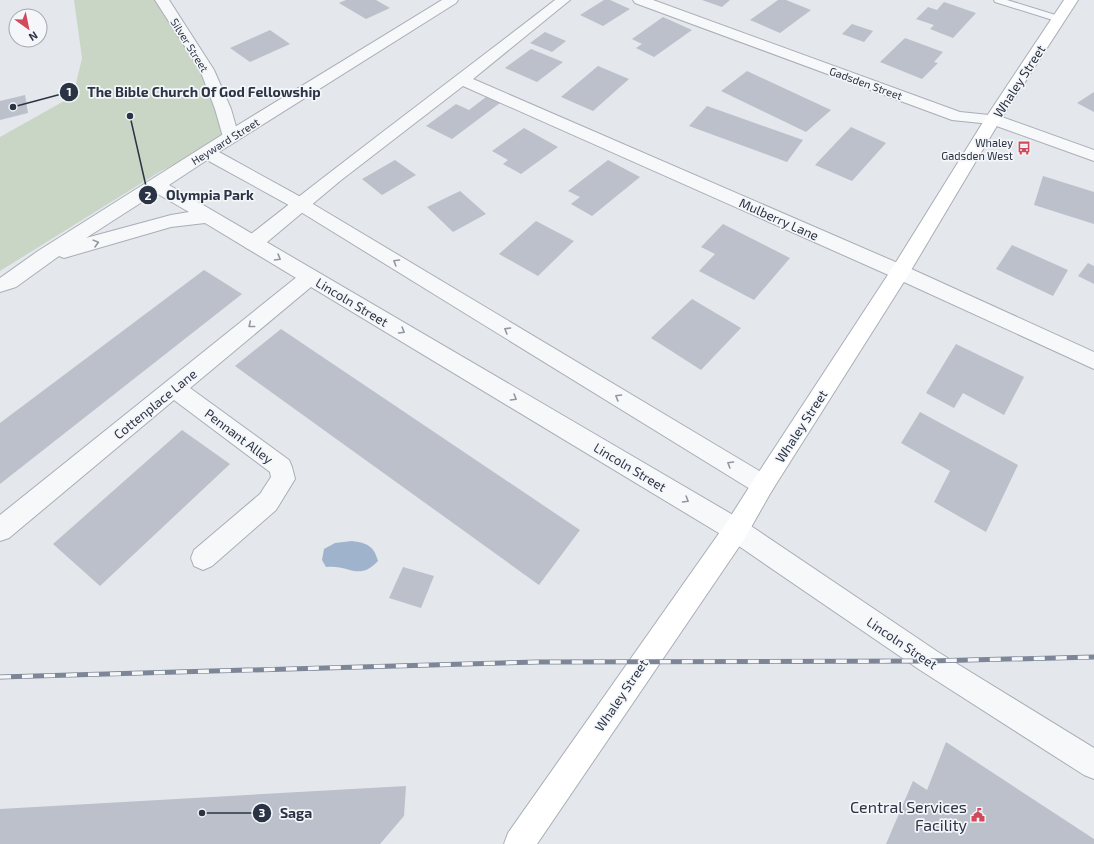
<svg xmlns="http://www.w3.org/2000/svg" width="1094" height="844" viewBox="0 0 1094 844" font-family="'Exo 2',sans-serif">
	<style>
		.green { fill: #c9d6c5 }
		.water { fill: #9fb4cc }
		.building { fill: #bbc0ca }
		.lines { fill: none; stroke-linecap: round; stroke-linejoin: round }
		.service-casing { stroke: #a9aeb7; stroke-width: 2 }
		.minor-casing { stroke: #a9aeb7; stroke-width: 2 }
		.tertiary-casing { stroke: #a9aeb7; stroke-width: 2 }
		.secondary-casing { stroke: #a9aeb7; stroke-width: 2 }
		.service { fill: #f7f8fa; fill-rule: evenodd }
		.minor { fill: #f7f8fa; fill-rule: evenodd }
		.tertiary { fill: #f7f8fa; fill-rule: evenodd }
		.secondary { fill: #fff; fill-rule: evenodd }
		.rail-casing { stroke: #7d8696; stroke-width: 5 }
		.rail { stroke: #f4f6f9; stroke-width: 3.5; stroke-dasharray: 11; stroke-linecap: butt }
		.oneway { stroke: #9196a0 }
		.labels { text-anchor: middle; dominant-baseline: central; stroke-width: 3.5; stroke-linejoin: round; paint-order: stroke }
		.far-street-label { font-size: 11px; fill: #2b3445; stroke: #f4f6f9 }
		.far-poi-label { font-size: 11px; fill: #2b3445; stroke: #f4f6f9; text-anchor: end }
		.street-label { font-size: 13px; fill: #2b3445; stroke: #f4f6f9 }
		.near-poi-label { font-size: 16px; fill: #2b3445; stroke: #f4f6f9; text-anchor: end }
		.leader { fill: none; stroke: #2b3445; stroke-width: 1.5 }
		.callout-dot { fill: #2b3445; stroke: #f4f6f9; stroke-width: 1.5 }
		.mark-label { font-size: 12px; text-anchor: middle; font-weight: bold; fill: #fff }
		.callout-label { font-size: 14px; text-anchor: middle; font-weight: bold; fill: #2b3445; stroke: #f4f6f9; stroke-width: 3.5; stroke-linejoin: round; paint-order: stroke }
	</style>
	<rect width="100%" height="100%" fill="#e4e7ec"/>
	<path class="green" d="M74 0H162L207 70 231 137 161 171 0 271V137L73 96 82 58Z"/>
	<path class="water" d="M352 541C367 543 374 546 378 561 358 582 350 564 326 567L322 560 324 549 335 543Z"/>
	<g class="building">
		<path d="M346 0H376L390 8 366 19 339 3Z"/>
		<path d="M604 0H610L630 9 603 26 580 15Z"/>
		<path d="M702 0H730L722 7Z"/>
		<path d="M778 0H786L811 10 780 33 750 20Z"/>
		<path d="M944 2 976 13 953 38 930 29 934 25 916 19 928 7 937 10Z"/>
		<path d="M663 17 692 30 654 57 636 48 642 44 632 39Z"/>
		<path d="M852 24 873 31 864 42 842 34Z"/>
		<path d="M270 30 290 44 250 62 230 48Z"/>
		<path d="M545 32 566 41 552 52 530 43Z"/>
		<path d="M905 38 943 52 934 62 938 63 922 79 880 62Z"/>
		<path d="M531 49 563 62 537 82 505 68Z"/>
		<path d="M598 66 629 79 593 111 561 97Z"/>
		<path d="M747 71 831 110 806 132 721 91Z"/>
		<path d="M1094 92V112L1077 103Z"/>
		<path d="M25 95 28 113 0 120V101Z"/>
		<path d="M486 97 500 103 452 139 426 126 456 104 469 110Z"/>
		<path d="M707 106 803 140 787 162 689 126Z"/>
		<path d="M851 127 886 143 852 181 815 165Z"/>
		<path d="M524 128 558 147 521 174 503 164 508 160 492 151Z"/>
		<path d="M395 160 416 175 382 195 362 179Z"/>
		<path d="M608 160 640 177 592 216 571 204 580 197 568 191Z"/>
		<path d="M1043 176 1094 192V224L1034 205Z"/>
		<path d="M460 191 486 214 453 232 427 207Z"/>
		<path d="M536 221 574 241 538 276 499 254Z"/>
		<path d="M723 224 790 258 754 300 699 271 715 254 701 247Z"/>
		<path d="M1012 245 1068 270 1053 296 996 269Z"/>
		<path d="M1088 263 1094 266V284L1078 276Z"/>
		<path d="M204 270 242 294 0 484V423Z"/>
		<path d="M692 299 741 328 701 370 651 338Z"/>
		<path d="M281 329 580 530 539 585 235 366Z"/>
		<path d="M956 344 1024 377 1004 415 963 393 954 408 926 393Z"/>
		<path d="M920 412 1018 465 986 532 934 502 950 471 901 443Z"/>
		<path d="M182 430 230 464 100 586 53 544Z"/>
		<path d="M403 567 434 576 421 608 389 598Z"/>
		<path d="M946 742 1094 839V844H886L913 781 927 790Z"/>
		<path d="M406 786 404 816 380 844H0V809Z"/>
	</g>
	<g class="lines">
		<g class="service-casing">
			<path id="service" d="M994 0H1007L1062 17 1063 19 1059 22 1056 21 995 2Z"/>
		</g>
		<g class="minor-casing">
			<g id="minor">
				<path d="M155 0H169L214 70 231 109 239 137 237 141 231 142 225 141 223 137 215 109 200 70Z"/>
				<path d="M555 0H570L473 79 907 267 1094 352V369L893 277 463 86 340 181 260 248 253 250 246 248 244 243 246 238C348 157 452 80 555 0Z"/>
				<path d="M633 0H653L960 112 999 116 1094 150V161L991 124 952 120 635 3Z"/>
				<path d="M310 270 317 272 320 277 317 282 190 388 289 460 292 467 295 479 276 510 212 566 203 570 194 566 191 558 194 550 260 494 271 477 270 472 174 400 9 538 0 541V515L303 272Z"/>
			</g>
		</g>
		<g class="tertiary-casing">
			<path id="tertiary" d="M442 0H458L456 3 219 152 308 201 771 478 775 485 771 492 763 495 755 492 296 209 207 160 169 185 745 522 938 652 1094 748V779L1084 775 920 670 727 538 205 223 171 227 64 258 59 256 16 287 0 292V278L38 251 225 133ZM156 193 189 212 171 215 86 238Z"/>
		</g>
		<g class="secondary-casing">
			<path id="secondary" d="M1064 0H1078L1001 119 907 277 771 492 745 538 537 844H504L508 833 727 522 755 478 893 267 985 119Z"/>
		</g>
		<use href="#service" class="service"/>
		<use href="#minor" class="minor"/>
		<use href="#tertiary" class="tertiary"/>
		<use href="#secondary" class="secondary"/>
		<g class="rail-casing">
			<path id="rail" d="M0 677 538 662 929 661 1094 657"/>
		</g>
		<use href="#rail" class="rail"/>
	</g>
	<defs><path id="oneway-chevron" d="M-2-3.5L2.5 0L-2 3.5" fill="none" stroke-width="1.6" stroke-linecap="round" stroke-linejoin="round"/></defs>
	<g class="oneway">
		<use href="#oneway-chevron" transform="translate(96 243) rotate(-15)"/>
		<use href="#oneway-chevron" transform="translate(278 258) rotate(31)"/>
		<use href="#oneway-chevron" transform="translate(396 262) rotate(-149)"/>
		<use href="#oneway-chevron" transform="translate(251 325) rotate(141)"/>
		<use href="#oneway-chevron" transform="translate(507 330) rotate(-149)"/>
		<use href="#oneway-chevron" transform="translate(402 331) rotate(31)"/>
		<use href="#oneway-chevron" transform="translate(618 397) rotate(-149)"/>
		<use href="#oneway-chevron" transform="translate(514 398) rotate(31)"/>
		<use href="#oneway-chevron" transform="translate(730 464) rotate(-149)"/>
		<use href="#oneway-chevron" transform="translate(686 500) rotate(31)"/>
	</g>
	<defs>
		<g id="bus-bare" transform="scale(1.08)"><path d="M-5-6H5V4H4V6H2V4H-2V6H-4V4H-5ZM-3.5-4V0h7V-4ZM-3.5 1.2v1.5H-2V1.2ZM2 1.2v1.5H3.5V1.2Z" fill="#d1495b" stroke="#f4f6f9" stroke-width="2.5" paint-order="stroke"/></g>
		<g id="civic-bare" transform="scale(1.08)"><path d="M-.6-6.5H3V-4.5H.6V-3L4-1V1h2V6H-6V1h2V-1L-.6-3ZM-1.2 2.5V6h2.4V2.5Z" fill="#d1495b" stroke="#f4f6f9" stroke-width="2.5" paint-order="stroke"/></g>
	</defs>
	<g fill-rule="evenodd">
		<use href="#bus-bare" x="1024" y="148"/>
		<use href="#civic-bare" x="978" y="815"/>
	</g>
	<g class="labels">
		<g class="far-street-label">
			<text transform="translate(190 45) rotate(58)">Silver Street</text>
			<text transform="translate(866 83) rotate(20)">Gadsden Street</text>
			<text transform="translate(225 141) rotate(-32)">Heyward Street</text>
		</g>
		<g class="far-poi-label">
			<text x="1013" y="142">Whaley<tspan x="1013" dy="13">Gadsden West</tspan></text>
		</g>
		<g class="street-label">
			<text transform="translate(1019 81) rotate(-57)">Whaley Street</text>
			<text transform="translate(779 219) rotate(24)">Mulberry Lane</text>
			<text transform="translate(352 302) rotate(31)">Lincoln Street</text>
			<text transform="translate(155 404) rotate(-39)">Cottenplace Lane</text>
			<text transform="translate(801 426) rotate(-57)">Whaley Street</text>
			<text transform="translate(239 436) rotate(37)">Pennant Alley</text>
			<text transform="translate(630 467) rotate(31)">Lincoln Street</text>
			<text transform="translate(902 643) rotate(34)">Lincoln Street</text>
			<text transform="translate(621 695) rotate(-56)">Whaley Street</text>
		</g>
		<g class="near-poi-label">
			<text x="967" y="806">Central Services<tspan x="967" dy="18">Facility</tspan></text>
		</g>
	</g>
	<path class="leader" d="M13 107L69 92M130 116L148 195M202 813L262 813"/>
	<g class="callout-dot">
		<circle cx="13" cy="107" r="4"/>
		<circle cx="130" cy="116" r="4"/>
		<circle cx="202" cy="813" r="4"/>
		<circle cx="69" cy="92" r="10"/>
		<circle cx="148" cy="195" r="10"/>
		<circle cx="262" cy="813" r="10"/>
	</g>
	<g class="mark-label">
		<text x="69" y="96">1</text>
		<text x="148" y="200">2</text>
		<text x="262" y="817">3</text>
	</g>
	<g class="callout-label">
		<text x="204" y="97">The Bible Church Of God Fellowship</text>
		<text x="210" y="200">Olympia Park</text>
		<text x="296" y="818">Saga</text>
	</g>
	<g transform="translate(28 28) rotate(147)"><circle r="19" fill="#f4f6f9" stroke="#a4a8b1"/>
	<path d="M0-3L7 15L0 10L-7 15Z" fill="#d1495b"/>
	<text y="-6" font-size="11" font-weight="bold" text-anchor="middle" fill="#2b3445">N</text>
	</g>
</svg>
